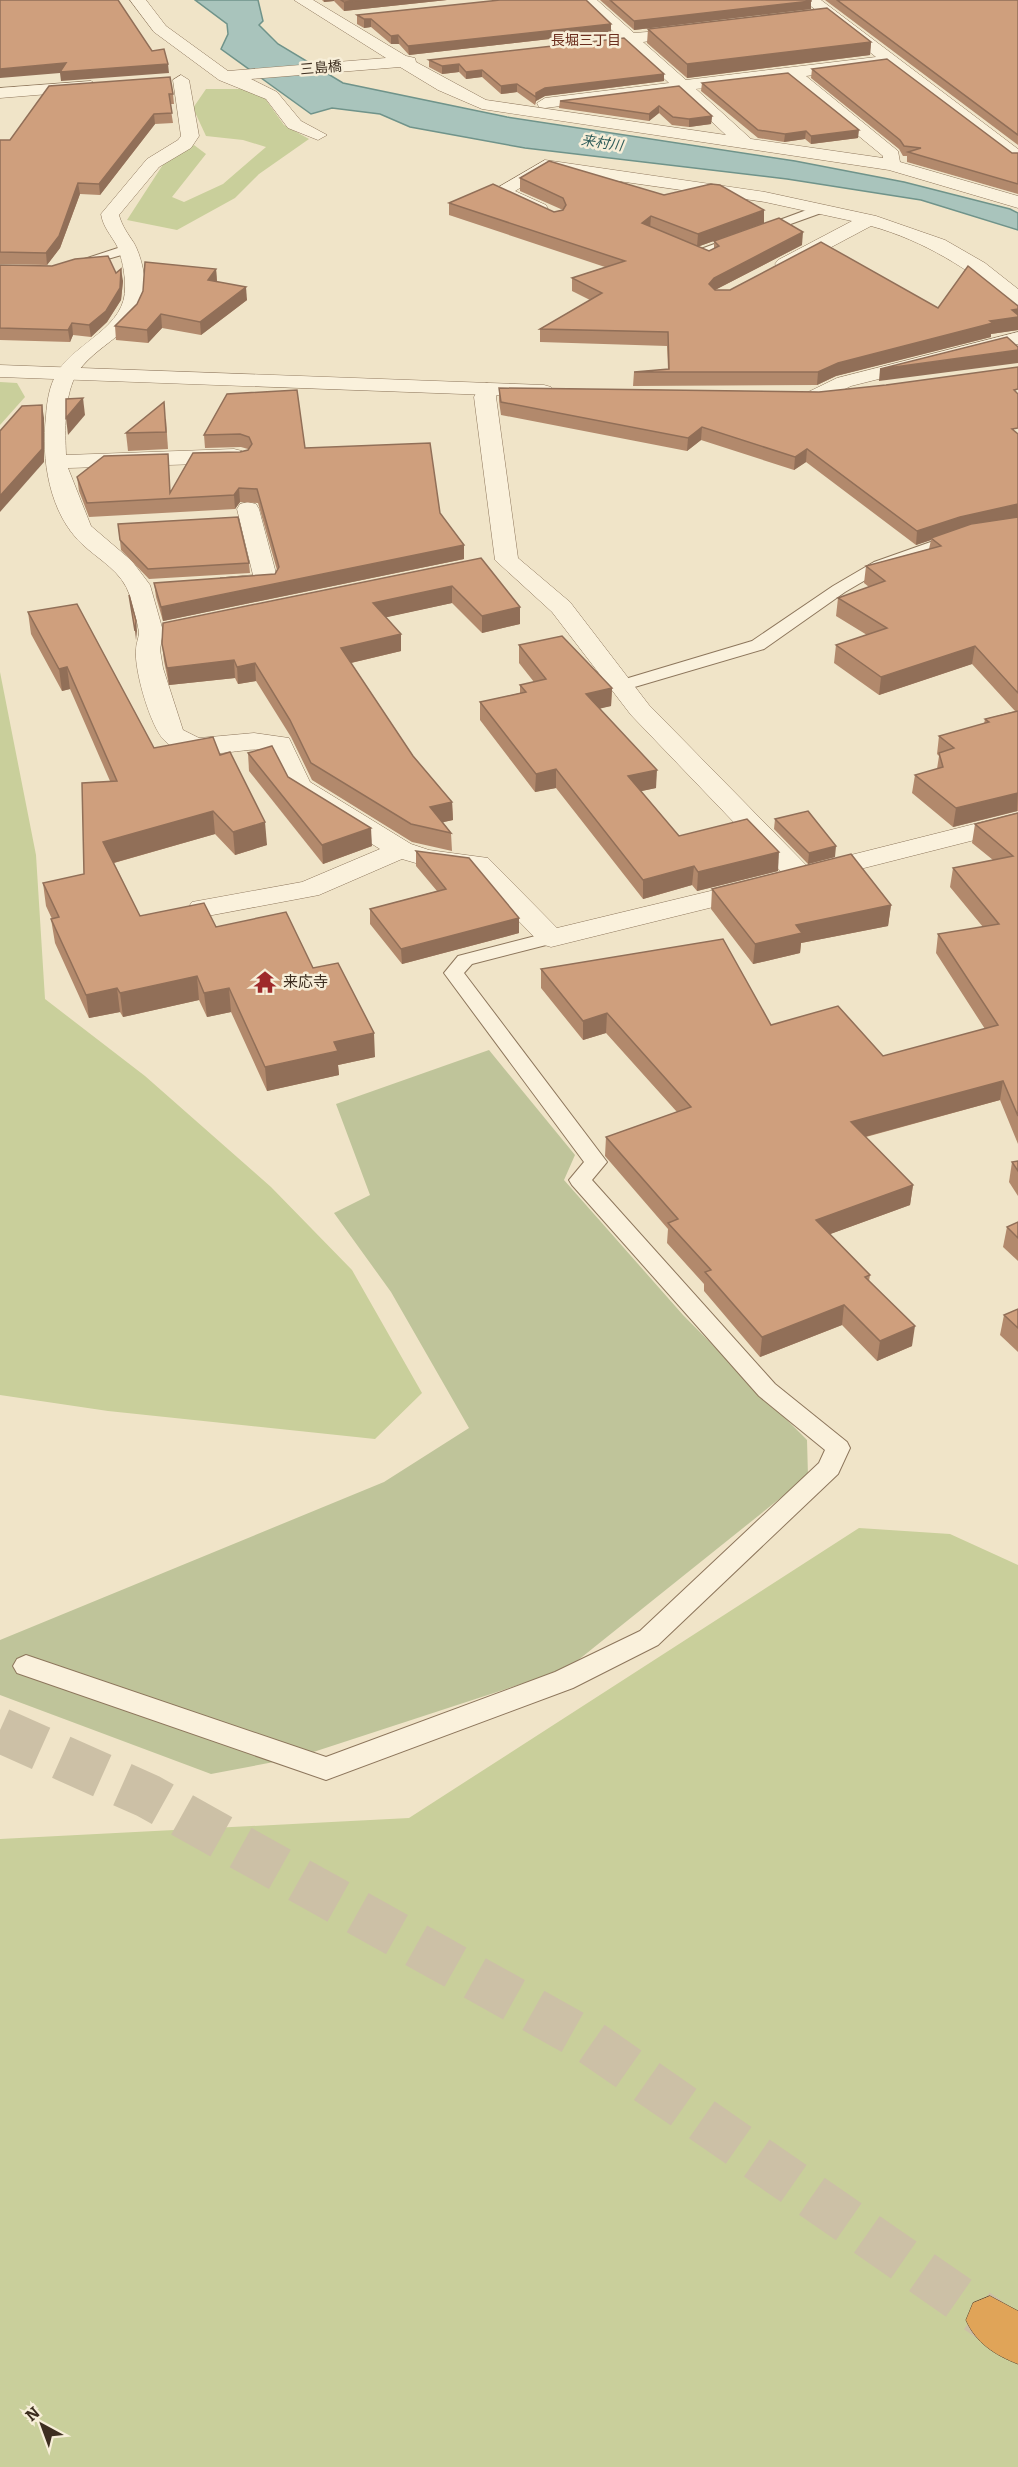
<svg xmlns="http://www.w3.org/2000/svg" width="1018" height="2467" viewBox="0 0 1018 2467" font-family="Bitter,'Noto Sans JP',serif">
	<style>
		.green { fill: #c9cf9b }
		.cemetery { fill: #bfc49a }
		.water { fill: #a9c4bc; stroke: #6f938a; stroke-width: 1.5 }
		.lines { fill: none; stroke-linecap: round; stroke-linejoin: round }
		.motorway-tunnel { stroke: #ccc0a6; stroke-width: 45; stroke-dasharray: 45 22; stroke-linecap: butt }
		.service-casing { stroke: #8d765c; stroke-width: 2 }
		.minor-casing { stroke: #8d765c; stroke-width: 1 }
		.tertiary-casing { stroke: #8d765c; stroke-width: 1 }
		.motorway-casing { stroke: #5b4430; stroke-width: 1 }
		.service { fill: #faf1dc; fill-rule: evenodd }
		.minor { fill: #faf1dc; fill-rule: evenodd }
		.tertiary { fill: #faf1dc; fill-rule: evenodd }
		.motorway { fill: #e0a458; fill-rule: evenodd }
		.wall { fill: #b2896c }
		.shaded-wall { fill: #916f58 }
		.building { fill: #cf9f7d; stroke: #916f58; stroke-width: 1.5 }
		.labels { text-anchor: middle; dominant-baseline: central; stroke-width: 5; stroke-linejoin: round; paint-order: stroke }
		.far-neighbourhood-label { font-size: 14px; fill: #6b2e1e; stroke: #f7eed8 }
		.far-street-label { font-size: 14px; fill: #3d2e20; stroke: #f7eed8 }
		.far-water-label { font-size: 14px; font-style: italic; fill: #2f5d5a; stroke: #f7eed8 }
		.poi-label { font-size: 15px; fill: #3d2e20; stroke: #f7eed8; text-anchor: start }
	</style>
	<rect width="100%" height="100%" fill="#f0e4c8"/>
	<g class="green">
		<path d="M206 89H244L264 97 284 125 309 139 259 174 235 198 177 230 127 220 164 163 194 145 206 154 172 197 184 202 223 184 266 147 243 140 206 136 193 108Z"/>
		<path d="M0 382 17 383 25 397 0 425Z"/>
		<path d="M0 672 36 855 45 999 145 1076 271 1187 352 1270 422 1393 375 1439 108 1411 0 1395Z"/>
		<path d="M859 1528 950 1534 1018 1565V2467H0V1839L409 1818Z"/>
	</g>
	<path class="cemetery" d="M489 1050 575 1155 564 1180 683 1315 807 1440 808 1476 567 1669 295 1758 211 1774 0 1695V1640L384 1482 469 1428 391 1292 334 1213 370 1195 336 1104Z"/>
	<path class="water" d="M195 0H258L263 21 259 25 278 44 343 83 507 117 795 161 904 182 1010 209 1018 213V230L921 200 787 179 525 148 410 127 380 114 332 108 311 114 221 49 228 34 227 24Z"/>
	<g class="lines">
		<path class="motorway-tunnel" d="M0 1730 148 1796 590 2042 990 2320"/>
		<g class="service-casing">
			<g id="service">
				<path d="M820 205 824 206V212L702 256H692L690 253Z"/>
				<path d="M127 245 133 249 132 252 73 269 66 265Z"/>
				<path d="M1018 522V532L968 539 886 568 845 592 764 649 621 691 612 686 615 682 752 641 833 586 874 562 959 532Z"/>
				<path d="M551 932 561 938 558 942 472 964 464 973 607 1162 592 1180 775 1384 847 1442 850 1448 838 1474 658 1645 573 1688 326 1780 17 1673 13 1666 17 1659 26 1655 326 1757 555 1672 640 1631 819 1463 825 1450 759 1396 572 1185 569 1180 584 1162 444 973 458 956Z"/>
			</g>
		</g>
		<g class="minor-casing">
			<g id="minor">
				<path d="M130 0H146L166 26 228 71 386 58 294 0H313L406 56 415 58 416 62 486 100 726 135 679 91 545 108 539 107 537 103 545 98 669 83 626 43 574 47 572 44 574 41 617 35 580 0H597L634 33 699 28 701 31 699 34 643 42 686 80 876 57 803 0H821L1018 149V162L1012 161 887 65 806 76 898 151 900 162 1018 196V208L889 170 482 109 438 90 400 67 251 79 277 92 301 121 327 135 318 140 288 128 266 99 219 80 154 32ZM788 78 883 156V158L751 139 696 89Z"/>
				<path d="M181 75 189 80 199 136 191 148 159 167 119 215C122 226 128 234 134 243 141 256 145 274 145 288 144 333 93 343 75 377 64 399 65 431 66 455L234 449 242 451 245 456 242 461 234 463 68 468 91 526 132 561 150 585 163 631 160 650 163 668 183 730 199 738 254 733 289 738 310 782 411 844 429 850 488 858 557 928 756 880 766 882 770 888 766 894 551 947 541 944 470 871 426 866 402 859 319 895 202 917 192 914 188 908 192 902 302 882 380 849 290 793 269 750C238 746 190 767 164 740 150 726 134 669 136 650 136 643 139 638 139 632 137 620 133 608 130 596 122 571 100 561 82 544 49 513 41 459 46 416 47 402 49 386 57 373 75 342 127 328 125 286 125 273 122 258 117 246 111 235 103 227 101 214L147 159 178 140 181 136 173 80Z"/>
				<path d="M91 81 99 86 97 90 0 98V88Z"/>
				<path d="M545 160 765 192 876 216 945 240 985 263 1018 289V305L1011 303C968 269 925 241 871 226L792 268H778L775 264 778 260 852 221 765 202 548 171 515 191 546 205 548 209 546 213H532L495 195 492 191Z"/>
				<path d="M1018 332V344L851 386 818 402H804L800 398 804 394 837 378Z"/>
				<path d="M487 383 494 385 498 389 496 397 518 558 570 602 649 705 807 866 1018 813V829L801 884 791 882 631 715 552 612 495 560 474 397 480 385Z"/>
				<path d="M248 502 256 504 259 509 278 581 274 586 228 590 220 588 216 583 220 578 253 575 237 509 240 504Z"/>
			</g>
		</g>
		<g class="tertiary-casing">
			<path id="tertiary" d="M0 365 544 385 551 387 555 391 551 395 544 397 0 377Z"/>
		</g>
		<g class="motorway-casing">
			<path id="motorway" d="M990 2296 1018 2311V2364C995 2355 976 2343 966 2320L973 2303Z"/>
		</g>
		<use href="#service" class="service"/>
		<use href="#minor" class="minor"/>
		<use href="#tertiary" class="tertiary"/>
		<use href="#motorway" class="motorway"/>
	</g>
	<g class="wall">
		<path d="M322 0H447L344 11 334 1 324 2Z"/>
		<path d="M600 0H811V9L634 30Z"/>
		<path d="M825 0H1018V145Z"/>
		<path d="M357 15 611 24V32L409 55 399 44H391L371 27 364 28 357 24Z"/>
		<path d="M648 29 871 42 870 55 687 78 647 43Z"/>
		<path d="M429 60 664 74V81L545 96 536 101 535 105 517 92 501 94 482 77 466 79 459 72 442 74 429 67Z"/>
		<path d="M812 69 1012 153H1018V194L907 162V156H903L899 149 811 78Z"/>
		<path d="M702 83 858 138 811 144 805 139 784 142 758 138 701 91Z"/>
		<path d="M49 86 173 94 174 104H170L173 123 155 124 100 195 80 194 60 248 47 265 0 264V140H10Z"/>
		<path d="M679 86 712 116 711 124 689 127 672 125 659 113 649 121 559 108 560 101Z"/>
		<path d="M520 178 664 195 764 223 697 247 709 251 714 249V241L802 245 715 290 938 308 1018 306V330L991 334V337L836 376 817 385 633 386 634 372 668 369 667 346 540 342V329L590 300 572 291V278L605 267 449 215V203L554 212 563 210 520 191Z"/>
		<path d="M0 265 116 273 123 281 121 300 107 322 91 337 73 335 70 342 0 340Z"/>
		<path d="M216 269 217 282 247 300 201 335 162 328 148 343 116 340 115 326Z"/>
		<path d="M499 388 819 392 1018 517V811L953 827 912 793 915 775 937 769 939 756 937 754 939 736 984 724 985 719 1015 711 972 664 879 695 834 663 836 645 867 635 836 616 838 598 869 587 864 583 866 566 929 549 931 540 916 545 806 462 794 470 701 440 687 451 501 415 499 401Z"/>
		<path d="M227 394 305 448 440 513 464 559 163 621 156 597 154 583 275 574 277 570 258 503 240 502 235 509 89 517 79 491 77 477 171 492 240 452 248 450V449L241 447 205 448 204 435Z"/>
		<path d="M166 419 168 449 128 451 126 433Z"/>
		<path d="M118 524 249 563 250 573 149 579 121 550Z"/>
		<path d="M481 558 520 607V624L482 633 452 603 386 617 401 651 351 663 413 756 452 802 453 820 443 822 451 833 452 851 412 842 312 780 291 737 256 681 238 684 235 678 169 685 164 661 162 644Z"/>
		<path d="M28 612 154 748 220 755 267 845 235 855 215 834 114 863 140 916 216 927 313 968 375 1057 338 1065 339 1075 267 1091 231 1012 207 1017 199 1000 123 1017 120 1012 89 1018 55 943 51 919H52L46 906 43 883 84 874 110 781 70 689 62 691 31 634Z"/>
		<path d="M519 645 612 688 611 706 600 708 656 788 641 791 679 836 778 871 697 891 692 885 643 899 556 788 535 792 480 720V702L520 693V685L534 682 519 663Z"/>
		<path d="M248 753 288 777 372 846 323 864 249 771Z"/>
		<path d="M1018 813V1144L1000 1100 866 1137 913 1185 910 1205 830 1234 870 1275 869 1281 912 1346 877 1361 842 1325 760 1357 704 1291V1284L667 1243 668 1229 605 1156 606 1137 677 1112 606 1033 583 1040 541 988V969L771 1025 883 1056 985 1029 936 953 938 934 983 927 950 887 953 868 993 860 972 843 975 824Z"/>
		<path d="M775 819 835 857 808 864 774 829Z"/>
		<path d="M416 851 519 918V933L402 964 370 924V909L437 891 416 866Z"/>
		<path d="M712 889 891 905 888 926 801 943 800 953 753 964 711 909Z"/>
		<path d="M1018 1161V1196L1009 1182 1012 1162Z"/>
		<path d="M1018 1222V1261L1003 1247 1007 1227Z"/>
		<path d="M1018 1309V1352L1000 1335 1004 1315Z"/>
	</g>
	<g class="shaded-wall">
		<path d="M324 0H334V1L324 2Z"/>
		<path d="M367 0H447L344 11V2Z"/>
		<path d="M811 1V9L634 30V21Z"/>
		<path d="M364 19H371V27L364 28Z"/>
		<path d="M611 24V32L409 55 408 46Z"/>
		<path d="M398 35 399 44H391V36Z"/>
		<path d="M871 42 870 55 687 78V64Z"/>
		<path d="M66 63 168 64 169 73 61 81 60 73 0 78V69Z"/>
		<path d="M459 64V72L442 74V66Z"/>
		<path d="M482 70V77L466 79V72Z"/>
		<path d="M664 74V81L545 96 536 101 535 105 536 93 545 88Z"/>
		<path d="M517 84V92L501 94V86Z"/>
		<path d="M659 106V113L649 121V114Z"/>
		<path d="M154 114 155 124 100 195 99 184Z"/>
		<path d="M712 116 711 124 689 127V119Z"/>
		<path d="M859 130 858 138 811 144V136Z"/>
		<path d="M806 131 805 139 784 142 785 134Z"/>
		<path d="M78 183 80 194 60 248 47 265 46 253Z"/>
		<path d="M764 210V223L697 247 698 234Z"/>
		<path d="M651 216 650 229 642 223Z"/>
		<path d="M803 232 802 245 713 291 709 284 714 278Z"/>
		<path d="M121 269 123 281 121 300 107 322 91 337 89 325Z"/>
		<path d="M216 269 217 282 208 280Z"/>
		<path d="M246 287 247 300 201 335 200 322Z"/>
		<path d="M1018 309V330L991 334V337L836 376 817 385 818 372 838 363 990 321 1012 310Z"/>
		<path d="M161 314 162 328 148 343 147 330Z"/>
		<path d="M72 323 73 335 70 342 68 330Z"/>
		<path d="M1018 350V363L879 381 880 369Z"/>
		<path d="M83 398 85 415 68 435 66 418Z"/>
		<path d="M42 405 44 418V462L0 512V496Z"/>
		<path d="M702 427 701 440 687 451 688 438Z"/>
		<path d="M807 449 806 462 794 470 795 457Z"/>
		<path d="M239 488 240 502 235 509 234 495Z"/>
		<path d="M1018 504V517L931 538V540L916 545 917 531 960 517Z"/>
		<path d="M464 545V559L163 621 161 607Z"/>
		<path d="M452 586V603L374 620 373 603Z"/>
		<path d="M520 607V624L482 633V616Z"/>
		<path d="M136 621 137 631 136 640 135 631Z"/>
		<path d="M401 634V651L342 665 341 648Z"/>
		<path d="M975 646 972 664 879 695 881 677Z"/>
		<path d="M234 660 235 678 169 685 167 668Z"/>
		<path d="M255 663 256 681 238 684 237 667Z"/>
		<path d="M67 667 70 689 62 691 59 669Z"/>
		<path d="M612 688 611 706 586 712V694Z"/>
		<path d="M556 769V788L535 792 536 774Z"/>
		<path d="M657 770 656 788 628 794V776Z"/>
		<path d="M1018 793 1017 811 953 827 956 808Z"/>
		<path d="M452 802 453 820 431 825 430 807Z"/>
		<path d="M213 811 215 834 106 865 103 842Z"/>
		<path d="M265 822 267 845 235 855 233 832Z"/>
		<path d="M371 828 372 846 323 864 322 845Z"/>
		<path d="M836 846 835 857 808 864 809 853Z"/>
		<path d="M779 852 778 871 697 891 698 872Z"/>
		<path d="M694 866 692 885 643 899V880Z"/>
		<path d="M891 905 888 926 801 943 800 953 753 964 755 944 796 925Z"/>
		<path d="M519 918V933L402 964 401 949Z"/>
		<path d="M197 976 199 1000 123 1017 120 993Z"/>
		<path d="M117 988 120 1012 89 1018 86 995Z"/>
		<path d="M229 988 231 1012 207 1017 204 993Z"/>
		<path d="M607 1013 606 1033 583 1040V1021Z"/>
		<path d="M374 1033 375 1057 338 1065 339 1075 267 1091 265 1067 334 1042Z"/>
		<path d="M1003 1081 1000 1100 849 1141 851 1122Z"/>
		<path d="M913 1185 910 1205 814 1240 816 1220Z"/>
		<path d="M844 1305 842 1325 760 1357 762 1337Z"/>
		<path d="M915 1326 912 1346 877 1361 880 1341Z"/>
	</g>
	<g class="building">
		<path d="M0 0H118L152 51 164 49 168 64 60 72 66 63 0 69Z"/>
		<path d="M341 0H367L344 2Z"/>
		<path d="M500 0H586L611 24 408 46 398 35 391 36 371 19H364L357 15Z"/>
		<path d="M610 0H811V1L634 21Z"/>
		<path d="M837 0H1018V135Z"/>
		<path d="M827 8 871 42 687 64 648 29Z"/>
		<path d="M624 38 664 74 545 88 536 93V97L517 84 501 86 482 70 466 72 459 64 442 66 429 60Z"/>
		<path d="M887 59 1012 153H1018V184L908 152 921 148 904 146 900 140 812 69Z"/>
		<path d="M788 73 859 130 811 136 806 131 785 134 758 130 702 83Z"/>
		<path d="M170 77 173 94H169L172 113 154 114 99 184 78 183 59 236 46 253 0 252V140H10L49 86Z"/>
		<path d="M679 86 712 116 689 119 673 117 659 106 649 114 560 101Z"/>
		<path d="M549 161 664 195 711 184 720 185 764 210 698 234 651 216 642 223 709 251 719 246 714 241 779 218 803 232 714 278 709 284 715 290H730L821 242 938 308 968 266 1018 306V309L1012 310 1018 315V317L990 321 993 323 838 363 818 372H634L669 369 668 332 540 329 602 293 572 278 625 261 449 203 493 184 554 212 563 210 566 205 563 198 520 178Z"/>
		<path d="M108 256 116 273 121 269 120 288 106 311 89 325 72 323 68 330 0 328V265L52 266 75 259Z"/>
		<path d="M145 262 216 269 208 280 246 287 200 322 161 314 147 330 115 326 137 304 143 291Z"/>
		<path d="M1007 337 1018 347V350L880 369Z"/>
		<path d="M1018 367V389L1014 390 1018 394V428L1012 429 1018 434V504L960 517 917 531 807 449 795 457 702 427 688 438 501 402 499 388 819 392 886 385Z"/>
		<path d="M297 390 305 448 430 443 440 513 464 545 161 607 154 583 275 574 279 567 257 489 239 488 234 495 87 503 77 477 104 456 168 454 170 493 193 453 240 452 248 450 252 444 249 437 240 434 204 435 227 394Z"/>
		<path d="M83 398 66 418V399Z"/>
		<path d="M164 402 166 432 126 433Z"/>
		<path d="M42 405V449L0 496V431L22 406Z"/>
		<path d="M238 517 249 563 148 569 120 540 118 524Z"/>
		<path d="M1018 517V693L975 646 881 677 836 645 887 628 838 598 885 581 866 566 941 546 931 538 971 524Z"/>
		<path d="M481 558 520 607 482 616 452 586 373 603 401 634 341 648 413 756 452 802 430 807 451 833 411 824 311 763 290 720 255 663 237 667 234 660 167 668 162 644 163 623Z"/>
		<path d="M129 595 136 621 135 631Z"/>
		<path d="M77 604 154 748 213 737 220 755 230 752 265 822 233 832 213 811 103 842 140 916 204 903 216 927 286 912 313 968 338 963 374 1033 334 1042 338 1051 265 1067 229 988 204 993 197 976 120 993 117 988 86 995 51 919 59 917 43 883 84 874 82 783 117 781 67 667 59 669 28 612Z"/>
		<path d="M562 636 612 688 586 694 657 770 628 776 679 836 747 819 779 852 698 872 694 866 643 880 556 769 536 774 480 702 526 692 520 685 546 679 519 645Z"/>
		<path d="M1018 711V793L956 808 915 775 943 767 939 753 954 748 939 736 989 722 985 719Z"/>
		<path d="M272 746 288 777 371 828 322 845 248 753Z"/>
		<path d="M808 811 836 846 809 853 775 819Z"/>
		<path d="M1018 813V1116L1003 1081 851 1122 913 1185 816 1220 870 1275 865 1277 915 1326 880 1341 844 1305 762 1337 705 1272 711 1270 668 1223 678 1219 606 1137 691 1107 607 1013 583 1021 541 969 723 939 771 1025 838 1006 883 1056 998 1025 938 934 999 924 953 868 1013 856 975 824Z"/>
		<path d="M416 851 469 858 519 918 401 949 370 909 446 889Z"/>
		<path d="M851 854 891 905 796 925 802 933 755 944 712 889Z"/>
		<path d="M1018 1161V1171L1012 1162Z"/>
		<path d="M1018 1222V1238L1007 1227Z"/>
		<path d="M1018 1309V1328L1004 1315Z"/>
	</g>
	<defs>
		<g id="temple-bare" transform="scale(1.8)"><path d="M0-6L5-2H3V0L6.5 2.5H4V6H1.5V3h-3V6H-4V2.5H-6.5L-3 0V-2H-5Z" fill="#9e2a2b" stroke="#f7eed8" stroke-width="2.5" paint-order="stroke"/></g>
	</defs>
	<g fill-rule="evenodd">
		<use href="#temple-bare" x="265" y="982"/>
	</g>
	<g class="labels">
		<g class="far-neighbourhood-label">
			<text x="586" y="40">長堀三丁目</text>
		</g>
		<g class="far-street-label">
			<text transform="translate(321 68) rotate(-5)">三島橋</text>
		</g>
		<g class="far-water-label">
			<text transform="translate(602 143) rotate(8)">来村川</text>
		</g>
		<g class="poi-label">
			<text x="283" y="982">来応寺</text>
		</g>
	</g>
	<g transform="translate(42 2425) rotate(319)" stroke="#f7eed8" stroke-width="4.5" paint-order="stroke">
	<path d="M0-4.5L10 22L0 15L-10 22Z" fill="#3d2e20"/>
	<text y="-9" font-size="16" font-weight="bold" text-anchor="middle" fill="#3d2e20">N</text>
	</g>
</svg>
